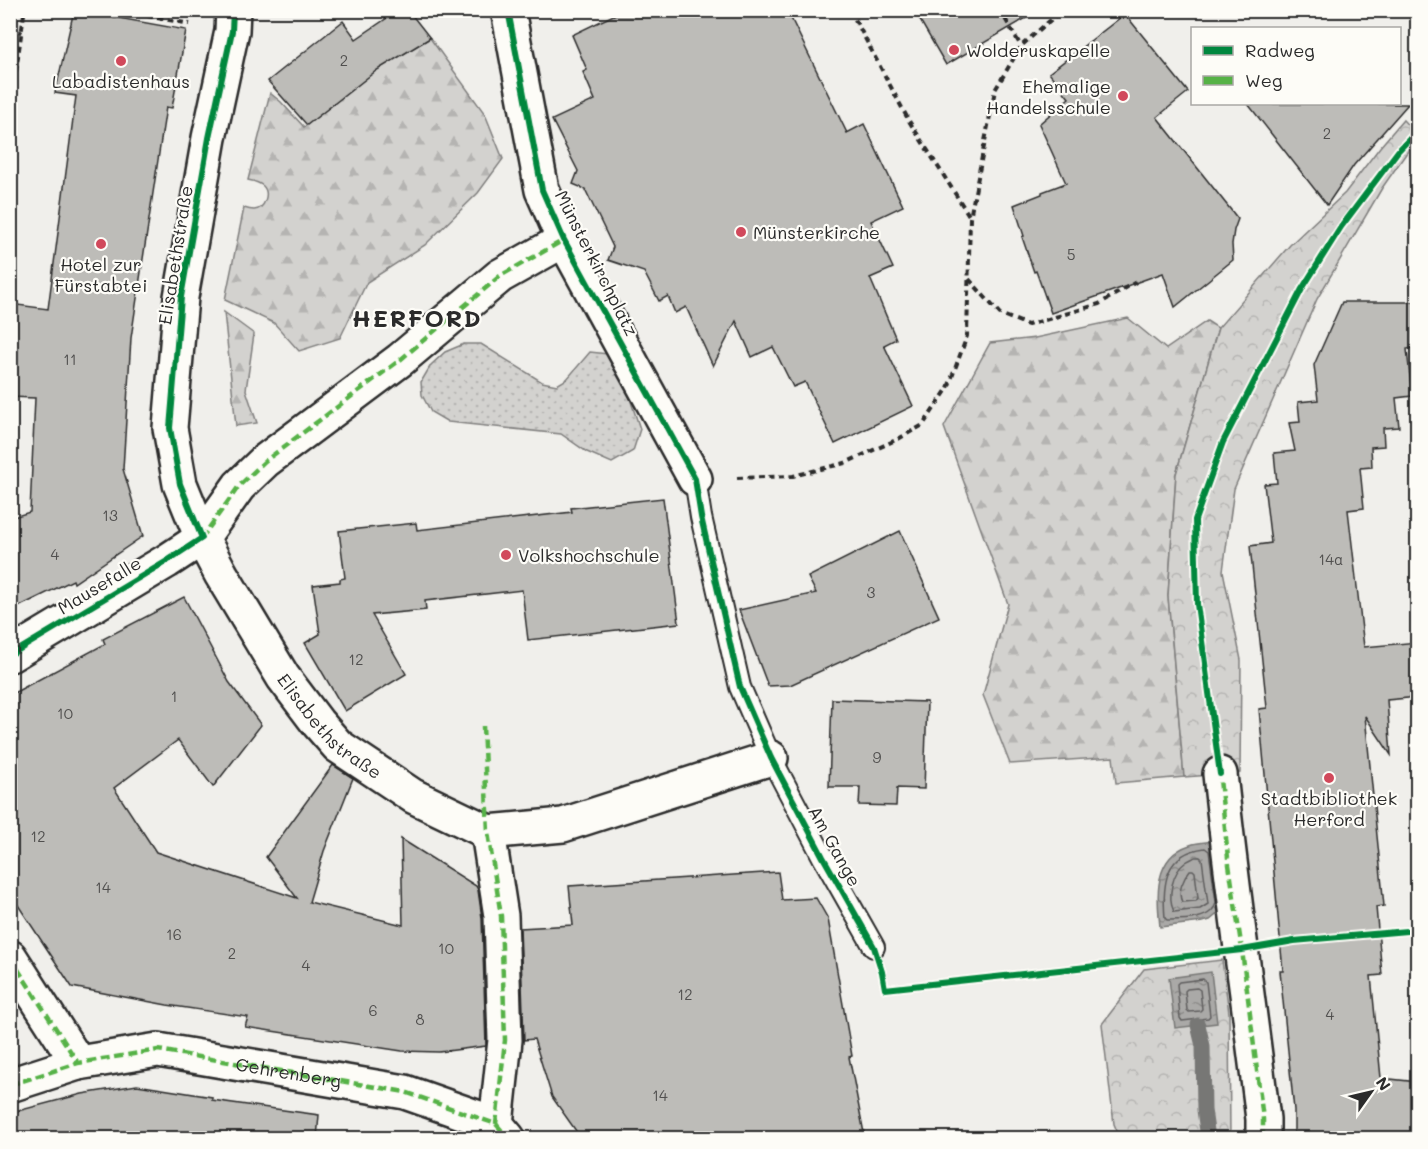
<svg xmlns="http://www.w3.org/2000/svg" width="1428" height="1149" viewBox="0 0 1428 1149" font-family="Mali,sans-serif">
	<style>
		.grass { fill: url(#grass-dots); stroke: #7f7e7d; stroke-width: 1.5 }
		.forest { fill: url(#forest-firs); stroke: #7f7e7d; stroke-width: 1.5 }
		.park { fill: url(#park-crowns); stroke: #7f7e7d; stroke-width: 1.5 }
		.water { fill: url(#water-ripples); stroke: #777775; stroke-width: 1.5 }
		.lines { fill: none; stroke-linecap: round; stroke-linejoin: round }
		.shore { stroke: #5e5d5d; stroke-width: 1.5 }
		.stream { stroke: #777775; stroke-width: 15 }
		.building { fill: #bdbcb8; stroke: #2b2b2b; stroke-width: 1.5 }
		.lane-casing { stroke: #2b2b2b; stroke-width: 24 }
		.street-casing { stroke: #2b2b2b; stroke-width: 38 }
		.path { stroke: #2b2b2b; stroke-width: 4; stroke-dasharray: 6 4.5; stroke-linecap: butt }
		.lane { stroke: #fdfcf7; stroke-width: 20 }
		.street { stroke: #fdfcf7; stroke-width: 33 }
		.quiet { stroke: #56b246; stroke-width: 4.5; stroke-dasharray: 9 4.5; stroke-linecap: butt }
		.cycleway-casing { stroke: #fdfcf7; stroke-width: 10 }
		.cycleway { stroke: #00873e; stroke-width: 6 }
		.poi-dot { fill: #d1495b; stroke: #fdfcf7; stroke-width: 2 }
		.labels { text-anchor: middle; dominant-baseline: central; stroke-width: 4.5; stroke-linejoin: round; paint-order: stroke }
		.number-label { font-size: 15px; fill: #504f4e }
		.poi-label { font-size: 18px; fill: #2b2b2b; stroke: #fdfcf7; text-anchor: start }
		.street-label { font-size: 18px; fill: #2b2b2b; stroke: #fdfcf7 }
		.district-label { font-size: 24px; font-weight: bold; letter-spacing: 1.5px; fill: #2b2b2b; stroke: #fdfcf7 }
	</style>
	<defs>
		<pattern id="grass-dots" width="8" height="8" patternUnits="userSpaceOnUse" patternTransform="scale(1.5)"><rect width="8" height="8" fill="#d3d2cf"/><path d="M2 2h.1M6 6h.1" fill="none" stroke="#b5b4b2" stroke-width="1.8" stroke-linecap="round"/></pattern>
		<pattern id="forest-firs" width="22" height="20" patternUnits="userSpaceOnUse" patternTransform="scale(1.5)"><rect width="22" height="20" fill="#d3d2cf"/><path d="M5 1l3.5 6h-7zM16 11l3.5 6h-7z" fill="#b5b4b2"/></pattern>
		<pattern id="park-crowns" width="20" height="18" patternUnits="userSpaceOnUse" patternTransform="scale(1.5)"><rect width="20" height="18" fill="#d3d2cf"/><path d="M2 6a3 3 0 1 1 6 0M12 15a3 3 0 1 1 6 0" fill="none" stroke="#b5b4b2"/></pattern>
		<pattern id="water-ripples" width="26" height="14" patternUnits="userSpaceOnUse" patternTransform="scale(1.5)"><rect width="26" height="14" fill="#aaa9a7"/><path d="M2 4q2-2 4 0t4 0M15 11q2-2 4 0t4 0" fill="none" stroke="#8b8a88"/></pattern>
	</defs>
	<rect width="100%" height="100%" fill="#f0efeb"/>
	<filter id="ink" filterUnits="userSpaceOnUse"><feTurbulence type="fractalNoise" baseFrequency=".0167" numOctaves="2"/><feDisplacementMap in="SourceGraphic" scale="12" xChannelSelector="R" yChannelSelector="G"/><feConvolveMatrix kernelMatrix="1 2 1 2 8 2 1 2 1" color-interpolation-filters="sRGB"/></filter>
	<g filter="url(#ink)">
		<path class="grass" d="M464 344H481L542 382 557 385 567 379 590 352 608 354 624 380 640 429 633 451 612 463 587 452 561 434 448 422 431 412 422 395 421 382 431 365 445 352Z"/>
		<g class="forest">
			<path d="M430 38 485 114 503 159 478 193 425 245 367 282 340 338 299 351 274 323 225 300 244 208C247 209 251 210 254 210 265 209 270 193 263 186 259 182 253 181 248 180L270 93 281 102 304 127 377 70Z"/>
			<path d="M224 312 254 334 246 390 257 423 236 426Z"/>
			<path d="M1128 318 1166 349 1207 321 1218 328 1176 474 1168 596 1184 777 1116 783 1113 757 1010 764 983 695 1008 604 944 427 990 343 1035 338Z"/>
		</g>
		<g class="park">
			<path d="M1403 120 1417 135V138L1382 188 1317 299 1234 489 1223 571 1241 660 1240 773 1184 777 1168 596 1176 474 1218 328 1290 245 1345 193 1380 147Z"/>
			<path d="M1222 960 1229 1013 1230 1138H1120L1114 1124 1102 1024 1144 969Z"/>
		</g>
		<g class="water">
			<path d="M1214 841 1221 911 1210 920 1203 922 1160 927C1157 896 1153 857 1190 845 1197 842 1206 842 1214 841Z"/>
			<path d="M1211 972 1217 1023 1175 1028 1169 978Z"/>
		</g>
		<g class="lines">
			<g class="shore">
				<path d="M1205 848 1209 851 1216 902C1213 921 1182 920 1167 920L1165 918C1162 883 1165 853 1205 848Z"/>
				<path d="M1195 857H1200L1202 859 1208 904 1200 909 1174 912C1167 896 1172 872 1186 862 1189 860 1192 859 1195 857Z"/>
				<path d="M1190 870H1193L1195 872 1198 898 1196 901 1182 902C1177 892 1183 879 1190 870Z"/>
				<path d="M1203 979 1206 982 1210 1016 1208 1018 1182 1021 1180 1018 1177 984 1179 982Z"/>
				<path d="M1197 988 1200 990 1202 1009 1200 1011 1189 1012 1187 1010 1185 991 1187 989Z"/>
			</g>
			<path class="stream" d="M1198 1025 1203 1046 1204 1110 1208 1138"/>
		</g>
		<g class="building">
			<path d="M74 10 186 30 172 108 166 107 131 338 123 469 143 536 74 583 73 580 10 611V518L30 512 35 398 10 397V304L48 309 76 96 55 93Z"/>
			<path d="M399 10H408L430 38 377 70 307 125 268 81 343 21 356 39Z"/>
			<path d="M624 10H787L847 133 864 124 903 206 871 221 893 268 870 278 896 339 884 345 913 406 835 444 805 382 793 387 773 347 752 357 736 321 713 366 686 307 675 313 668 296 659 301 644 272 608 260 613 247 585 189 573 184 578 171 552 120 595 100 583 72 587 70 572 35Z"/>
			<path d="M914 10H1040L946 65Z"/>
			<path d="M1125 14 1188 92 1157 117 1238 219 1234 230 1232 244 1233 260 1175 307 1163 273 1051 313 1036 271 1034 272 1022 237 1024 236 1014 205 1042 194V192L1066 183 1039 124 1069 98 1049 73Z"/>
			<path d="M1248 104H1408L1354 165 1327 205Z"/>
			<path d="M1342 302H1418V347L1407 349 1412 396 1396 398 1399 427 1383 428 1384 446 1371 447 1372 467 1360 468 1364 508 1348 510 1364 647 1418 642V697L1387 700 1391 755 1365 716 1384 906 1376 907 1382 975 1371 976 1381 1078 1418 1082V1138H1294V1110L1280 971H1283L1259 709 1267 708 1250 546 1271 543 1264 484 1277 483 1274 453 1295 451 1289 423 1300 422 1298 402 1318 400 1314 365Z"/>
			<path d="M663 498 679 623 528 640 522 590 425 601 426 610 372 615 406 674 345 711 305 643 320 634 313 585 340 582V579L345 578 339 531 416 523 417 530 572 512 571 508Z"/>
			<path d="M900 531 939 617 790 685 768 686 739 610 816 593 808 577Z"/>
			<path d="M184 597 229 682 261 725 213 787 178 740 114 788 156 852 297 898 266 857 333 765 353 778 324 851 309 902 403 925 401 839 476 886 478 890 482 918 486 1046 439 1052 402 1051 245 1027 248 1017 167 1005 72 987 10 893V695L105 644 103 639Z"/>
			<path d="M832 699 927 702 924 789 897 788 896 806 859 805 860 787H829Z"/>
			<path d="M778 872 782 900 816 898 828 919 852 1056 849 1057 865 1138H581L552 1097 534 1039 524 1040 520 928 573 925 569 886Z"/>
			<path d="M137 1085 212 1097V1100L319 1115 317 1138H10V1113L82 1094Z"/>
		</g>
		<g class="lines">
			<g class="lane-casing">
				<path id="lane" d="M695 479 701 517 740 687 771 758 823 857 874 947"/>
			</g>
			<g class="street-casing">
				<g id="street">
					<path id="s1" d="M233 10 232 31 209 138 181 297 170 428 180 484 202 538 221 574 283 677 317 722 338 746 413 796 488 832"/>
					<path d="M508 10 542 190 564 240 695 479"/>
					<path d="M10 655 167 561 202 538 239 486 265 461 400 360 500 276 564 240"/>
					<path d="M1220 774C1232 889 1249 1004 1263 1119V1138"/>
					<path d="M488 832 501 916 505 1040 496 1124"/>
					<path d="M488 832 563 825 771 758"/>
					<path d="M10 957 78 1063"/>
					<path d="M10 1085 78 1063 158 1050 405 1092 496 1124 508 1138"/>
				</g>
			</g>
			<g class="path">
				<path d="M116 10 190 24"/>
				<path d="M850 10 909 121 970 217"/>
				<path d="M1000 10 1021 46"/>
				<path d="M10 25 22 33"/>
				<path d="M10 113 24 14 28 10"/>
				<path d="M969 279 1000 314 1028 325 1099 304 1136 282"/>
				<path d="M737 478 793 476 845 463 898 439 923 425 948 388 967 336 970 218 995 90 1021 46 1062 10"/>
			</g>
			<use href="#lane" class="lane"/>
			<use href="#street" class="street"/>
			<g class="quiet">
				<path d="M201 539 239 486 265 461 400 360 500 276 564 240"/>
				<path d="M483 726 488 832 501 916 505 1040 496 1124"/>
				<path d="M1219 769 1228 858 1242 950 1263 1119V1138"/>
				<path d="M10 957 78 1063"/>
				<path id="s2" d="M10 1085 78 1063 158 1050 405 1092 496 1124 508 1138"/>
			</g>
			<g class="cycleway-casing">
				<g id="cycleway">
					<path d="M508 10 542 190 564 240 695 479 701 517 740 687 771 758 823 857 874 947 882 972 885 989 1242 950 1294 941 1418 930"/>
					<path d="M10 655 167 561 202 538 180 484 170 428 181 297 209 138 232 31 233 10"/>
					<path d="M1220 774 1197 604 1195 520 1223 442 1302 289 1341 227 1398 151 1418 130"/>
				</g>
			</g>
			<use href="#cycleway" class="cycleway"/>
		</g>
	</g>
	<g class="poi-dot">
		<circle cx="954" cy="50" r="6"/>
		<circle cx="121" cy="61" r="6"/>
		<circle cx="1123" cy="96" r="6"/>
		<circle cx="741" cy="232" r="6"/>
		<circle cx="101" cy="244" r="6"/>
		<circle cx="506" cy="555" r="6"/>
		<circle cx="1329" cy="778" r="6"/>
	</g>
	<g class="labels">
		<g class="number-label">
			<text x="344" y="60">2</text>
			<text x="1327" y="133">2</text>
			<text x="1071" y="254">5</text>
			<text x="70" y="359">11</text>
			<text x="110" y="515">13</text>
			<text x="55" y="554">4</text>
			<text x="1331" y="559">14a</text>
			<text x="871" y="592">3</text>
			<text x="356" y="659">12</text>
			<text x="174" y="696">1</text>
			<text x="65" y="713">10</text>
			<text x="877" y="757">9</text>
			<text x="38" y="836">12</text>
			<text x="103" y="887">14</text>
			<text x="174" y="934">16</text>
			<text x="446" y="948">10</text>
			<text x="232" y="953">2</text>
			<text x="306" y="965">4</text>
			<text x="685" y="994">12</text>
			<text x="373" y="1010">6</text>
			<text x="1330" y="1014">4</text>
			<text x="420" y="1019">8</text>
			<text x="660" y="1095">14</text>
		</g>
		<g class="poi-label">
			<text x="966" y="50">Wolderuskapelle</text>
			<text x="121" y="81" text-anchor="middle">Labadistenhaus</text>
			<text x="1111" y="86" text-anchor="end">Ehemalige<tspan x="1111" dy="21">Handelsschule</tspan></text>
			<text x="753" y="232">Münsterkirche</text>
			<text x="101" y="264" text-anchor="middle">Hotel zur<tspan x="101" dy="21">Fürstabtei</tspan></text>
			<text x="518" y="555">Volkshochschule</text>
			<text x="1329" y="798" text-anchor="middle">Stadtbibliothek<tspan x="1329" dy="21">Herford</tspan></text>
		</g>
		<g class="street-label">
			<text transform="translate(175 255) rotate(-81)">Elisabethstraße</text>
			<text transform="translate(597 263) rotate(63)">Münsterkirchplatz</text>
			<text transform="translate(99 585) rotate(-31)">Mausefalle</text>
			<text stroke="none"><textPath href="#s1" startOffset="768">Elisabethstraße</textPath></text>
			<text transform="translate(835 846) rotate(61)">Am Gange</text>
			<text stroke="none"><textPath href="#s2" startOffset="285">Gehrenberg</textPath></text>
		</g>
		<g class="district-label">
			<text x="417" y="317">HERFORD</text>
		</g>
	</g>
	<rect width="1428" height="1149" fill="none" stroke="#fdfcf7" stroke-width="36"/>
	<rect x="18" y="18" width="1392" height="1113" fill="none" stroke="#2b2b2b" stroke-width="2" filter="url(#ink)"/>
	<rect x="1191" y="27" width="210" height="78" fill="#fdfcf7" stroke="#a9a8a5" stroke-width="1.5"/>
	<rect x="1203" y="46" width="30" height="9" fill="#00873e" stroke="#a9a8a5" stroke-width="1.5"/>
	<text x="1245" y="57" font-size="18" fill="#2b2b2b">Radweg</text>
	<rect x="1203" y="76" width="30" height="9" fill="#56b246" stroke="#a9a8a5" stroke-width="1.5"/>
	<text x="1245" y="87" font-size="18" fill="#2b2b2b">Weg</text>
	<g transform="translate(1371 1092) rotate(56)" stroke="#fdfcf7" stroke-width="4.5" paint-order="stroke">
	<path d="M0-4.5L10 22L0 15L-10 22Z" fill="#2b2b2b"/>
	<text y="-9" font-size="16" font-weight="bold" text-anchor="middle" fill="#2b2b2b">N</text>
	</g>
</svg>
